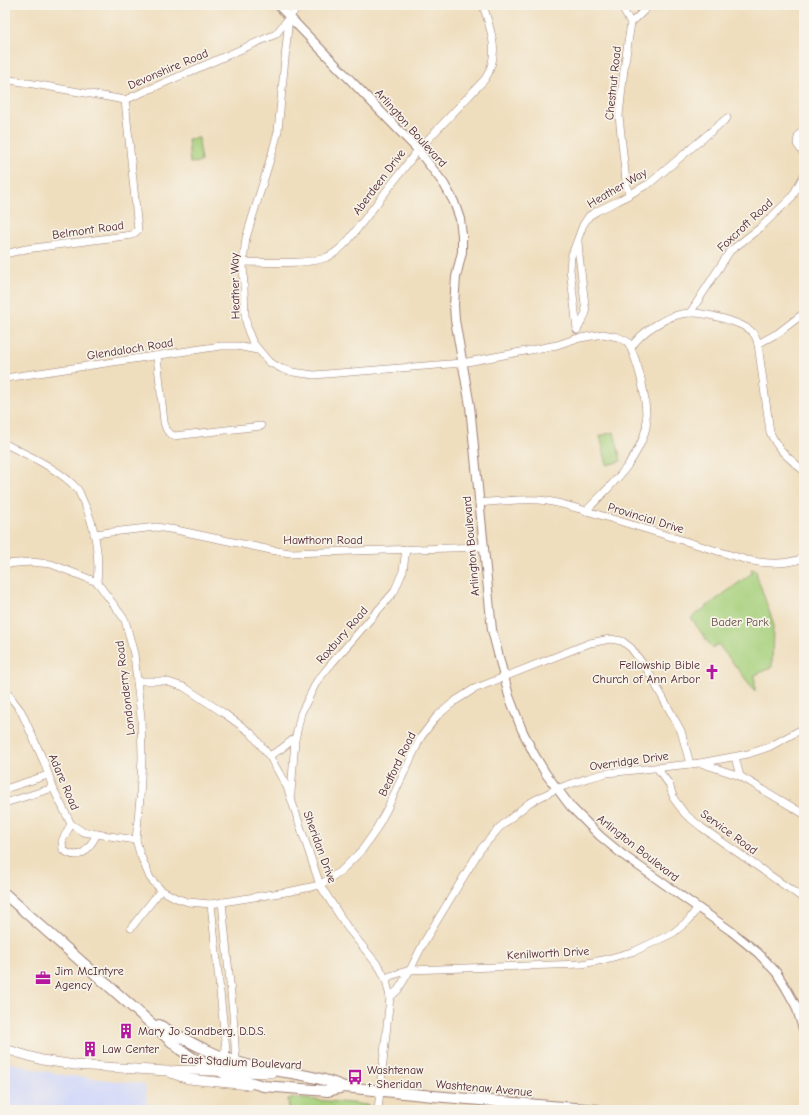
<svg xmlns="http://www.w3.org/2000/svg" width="809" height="1115" viewBox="0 0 809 1115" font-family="'Comic Neue',sans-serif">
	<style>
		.built { fill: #d3d9f9 }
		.green { fill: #a6d07c; stroke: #787854 }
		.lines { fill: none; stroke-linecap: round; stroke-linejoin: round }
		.minor-casing { stroke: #9c7e74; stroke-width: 8 }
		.tertiary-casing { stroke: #9c7e74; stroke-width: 10 }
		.secondary-casing { stroke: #9c7e74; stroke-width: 10 }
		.primary-casing { stroke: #9c7e74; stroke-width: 12 }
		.minor { stroke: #fff; stroke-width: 7 }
		.tertiary { stroke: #fff; stroke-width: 8 }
		.secondary { stroke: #fff; stroke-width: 9 }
		.primary { stroke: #fff; stroke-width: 10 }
		.labels { text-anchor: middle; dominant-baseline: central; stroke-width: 3.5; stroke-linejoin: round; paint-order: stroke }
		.street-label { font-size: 12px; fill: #4a1f2b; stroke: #f7f3e8 }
		.park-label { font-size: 12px; fill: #614b3f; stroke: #f7f3e8 }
		.poi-label { font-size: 12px; fill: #4a1f2b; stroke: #f7f3e8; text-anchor: start }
	</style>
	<rect width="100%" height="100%" fill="#f7f3e8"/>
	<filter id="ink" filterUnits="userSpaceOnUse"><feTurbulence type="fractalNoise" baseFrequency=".025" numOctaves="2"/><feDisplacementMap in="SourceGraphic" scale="8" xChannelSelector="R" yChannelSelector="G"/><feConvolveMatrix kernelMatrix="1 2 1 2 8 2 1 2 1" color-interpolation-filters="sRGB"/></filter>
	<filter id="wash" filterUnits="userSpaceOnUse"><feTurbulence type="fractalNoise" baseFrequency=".012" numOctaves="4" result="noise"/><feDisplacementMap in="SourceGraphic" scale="16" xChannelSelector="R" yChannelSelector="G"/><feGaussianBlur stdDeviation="0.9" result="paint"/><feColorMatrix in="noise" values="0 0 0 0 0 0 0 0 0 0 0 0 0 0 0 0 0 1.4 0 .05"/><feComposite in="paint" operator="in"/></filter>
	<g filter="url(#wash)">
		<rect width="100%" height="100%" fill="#efdebe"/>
		<path class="built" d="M5 1061 30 1068 63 1075 145 1084 148 1110H12L5 1108Z"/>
		<g class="green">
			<path d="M199 138 201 162 190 163 188 139Z"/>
			<path d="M614 432 621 461 607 465 600 436Z"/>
			<path d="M751 569 756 570 757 576 773 622 772 667 755 675V691L718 644 712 648 691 618 752 573Z"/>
			<path d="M292 1098 351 1103 366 1105 373 1108V1110H289L288 1099Z"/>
		</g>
	</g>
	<g filter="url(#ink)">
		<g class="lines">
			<g class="minor-casing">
				<g id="minor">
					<path d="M620 5 631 23"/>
					<path d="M289 17 278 131 273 150 246 238 243 262 245 315 248 331 253 343 269 362 282 369 293 372 314 375 462 363 557 345 575 339 603 334 618 337 628 342C639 365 645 390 646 415 646 419 647 424 646 428 638 462 609 487 586 511"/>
					<path d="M5 79 125 100 276 34 299 5"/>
					<path d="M804 128 798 137 797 144 804 154"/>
					<path d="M629 195 626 181 619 116 624 69 631 23 650 5"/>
					<path d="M5 254 26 249 132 235 138 230 125 100"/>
					<path d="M243 262C263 262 311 265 327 257 335 254 341 248 347 242L418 150 485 79C501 54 491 31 483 5"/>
					<path d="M690 313 730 251 760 228 792 197 804 175"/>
					<path d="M577 329 570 269 571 257 583 225 589 216 597 211 618 201 650 183 727 118"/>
					<path d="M577 330 586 313 579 255 578 241"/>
					<path d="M758 344 778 333 804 313"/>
					<path d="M631 348C641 331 669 314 689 313 703 312 744 322 753 333 755 335 757 340 758 344L770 432C778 451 789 458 804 471"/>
					<path d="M157 356 164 422C166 430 167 432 174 436L261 426"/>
					<path d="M5 378 221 346H237L257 350"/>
					<path d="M5 444C26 454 63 471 78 490 80 493 81 497 83 501 95 525 100 555 97 582L125 620 134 654 141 717 142 757 140 798 136 840 140 854 150 878 161 890 176 898 188 902 211 904 292 891 320 885 342 870 362 850 374 833 387 809 421 737 437 716 455 701 474 689 590 643 610 639 622 641 631 648 648 671 681 731 690 764"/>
					<path d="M479 503C499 501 519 499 539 500 553 501 566 505 580 509L747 560C767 564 784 565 804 558"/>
					<path d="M94 534 156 527 176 530 271 550 290 553 483 547"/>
					<path d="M5 564 31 562 51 564 97 582"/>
					<path d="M137 681H165L184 687 225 714 251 733 270 757 287 787 320 885 347 927 380 968 386 980 390 997 378 1110"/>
					<path d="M5 690 21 711 44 762 53 788 71 824 83 832 136 840"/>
					<path d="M269 756 281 749 295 738"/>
					<path d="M735 757 740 776"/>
					<path d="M700 763 740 776 804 814"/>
					<path d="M657 768 669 784 674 799 685 814 701 827 804 899"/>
					<path d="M5 789 48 775"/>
					<path d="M291 793 295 740 301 713 317 681 332 663 394 592 403 571 406 549"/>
					<path d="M5 803 53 788"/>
					<path d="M71 824 62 841 63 850C81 863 89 848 97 834"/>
					<path d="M222 902 233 1014 236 1061"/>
					<path d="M211 904 226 1050 224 1057"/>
					<path d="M131 928 161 890"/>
					<path d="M386 980 390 976 410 970 582 964 603 960 635 951 673 933 689 920 697 908"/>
					<path d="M390 997 398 990 410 970 424 942 480 850 500 827 529 803 556 789 588 778 607 773 700 763 748 754 769 747 804 728"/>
				</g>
			</g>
			<g class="tertiary-casing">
				<path id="tertiary" d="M278 5 418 150 444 184 454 202 460 219 462 235V252L456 277 454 305 455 320 470 406 492 630 509 696 522 730 534 754 546 774 571 807 600 836 623 855 731 931 758 953 776 972 786 988 796 1006 804 1032"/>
			</g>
			<g class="secondary-casing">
				<g id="secondary">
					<path d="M5 1049 42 1060 75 1065 166 1071 189 1070 271 1073"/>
					<path d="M171 1073 188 1079 249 1085"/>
				</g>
			</g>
			<g class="primary-casing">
				<g id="primary">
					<path d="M5 894 181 1050 194 1059 230 1076 263 1086 328 1091 344 1087 433 1096 598 1110"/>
					<path d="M159 1025C189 1042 218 1058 251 1066 282 1073 315 1074 344 1087"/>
				</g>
			</g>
			<use href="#minor" class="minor"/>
			<use href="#tertiary" class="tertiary"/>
			<use href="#secondary" class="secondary"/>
			<use href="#primary" class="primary"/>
		</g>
	</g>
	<defs>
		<g id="church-bare" transform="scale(1.2)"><path d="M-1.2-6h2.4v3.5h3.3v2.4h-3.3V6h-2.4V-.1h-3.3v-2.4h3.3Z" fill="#b5179e" stroke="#f7f3e8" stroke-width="2.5" paint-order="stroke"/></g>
		<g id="office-bare" transform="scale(1.2)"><path d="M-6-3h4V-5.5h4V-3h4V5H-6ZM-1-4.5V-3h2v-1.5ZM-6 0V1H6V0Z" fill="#b5179e" stroke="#f7f3e8" stroke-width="2.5" paint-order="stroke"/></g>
		<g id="building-bare" transform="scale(1.2)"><path d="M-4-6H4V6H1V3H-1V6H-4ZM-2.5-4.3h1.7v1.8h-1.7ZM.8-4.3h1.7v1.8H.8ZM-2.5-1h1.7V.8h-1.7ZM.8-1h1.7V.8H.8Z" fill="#b5179e" stroke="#f7f3e8" stroke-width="2.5" paint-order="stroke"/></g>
		<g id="bus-bare" transform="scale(1.2)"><path d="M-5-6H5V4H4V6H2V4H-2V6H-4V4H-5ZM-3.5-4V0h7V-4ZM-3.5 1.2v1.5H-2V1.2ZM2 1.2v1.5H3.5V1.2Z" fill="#b5179e" stroke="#f7f3e8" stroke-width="2.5" paint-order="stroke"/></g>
	</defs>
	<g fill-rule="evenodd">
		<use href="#church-bare" x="712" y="672"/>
		<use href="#office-bare" x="43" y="978"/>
		<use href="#building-bare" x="126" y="1031"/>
		<use href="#building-bare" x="90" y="1049"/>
		<use href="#bus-bare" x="355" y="1077"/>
	</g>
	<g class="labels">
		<g class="street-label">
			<text transform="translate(168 69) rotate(-23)">Devonshire Road</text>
			<text transform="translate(613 83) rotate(-84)">Chestnut Road</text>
			<text transform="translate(411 128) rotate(48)">Arlington Boulevard</text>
			<text transform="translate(379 182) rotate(-53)">Aberdeen Drive</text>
			<text transform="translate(617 188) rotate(-30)">Heather Way</text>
			<text transform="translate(745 225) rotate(-43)">Foxcroft Road</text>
			<text transform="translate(88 230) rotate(-8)">Belmont Road</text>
			<text transform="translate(235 286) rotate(-91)">Heather Way</text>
			<text transform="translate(130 349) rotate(-9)">Glendaloch Road</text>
			<text transform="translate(646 518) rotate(17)">Provincial Drive</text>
			<text x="323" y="540">Hawthorn Road</text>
			<text transform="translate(471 546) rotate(-95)">Arlington Boulevard</text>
			<text transform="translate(342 635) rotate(-49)">Roxbury Road</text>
			<text transform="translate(125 688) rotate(-97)">Londonderry Road</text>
			<text transform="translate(629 761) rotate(-8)">Overridge Drive</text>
			<text transform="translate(397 764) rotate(-64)">Bedford Road</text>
			<text transform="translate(64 782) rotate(67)">Adare Road</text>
			<text transform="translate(729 832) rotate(36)">Service Road</text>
			<text transform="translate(320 847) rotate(70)">Sheridan Drive</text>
			<text transform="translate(638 848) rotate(38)">Arlington Boulevard</text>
			<text transform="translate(548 953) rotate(-3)">Kenilworth Drive</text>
			<text transform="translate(241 1062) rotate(3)">East Stadium Boulevard</text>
			<text transform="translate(484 1088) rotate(5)">Washtenaw Avenue</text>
		</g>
		<g class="park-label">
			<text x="740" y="622">Bader Park</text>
		</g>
		<g class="poi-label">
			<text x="700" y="665" text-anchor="end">Fellowship Bible<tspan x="700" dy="14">Church of Ann Arbor</tspan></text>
			<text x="55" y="971">Jim McIntyre<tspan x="55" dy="14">Agency</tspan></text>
			<text x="138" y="1031">Mary Jo Sandberg, D.D.S.</text>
			<text x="102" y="1049">Law Center</text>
			<text x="367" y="1070">Washtenaw<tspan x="367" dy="14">+ Sheridan</tspan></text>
		</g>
	</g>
	<rect width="809" height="1115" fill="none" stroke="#f7f3e8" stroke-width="20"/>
</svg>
